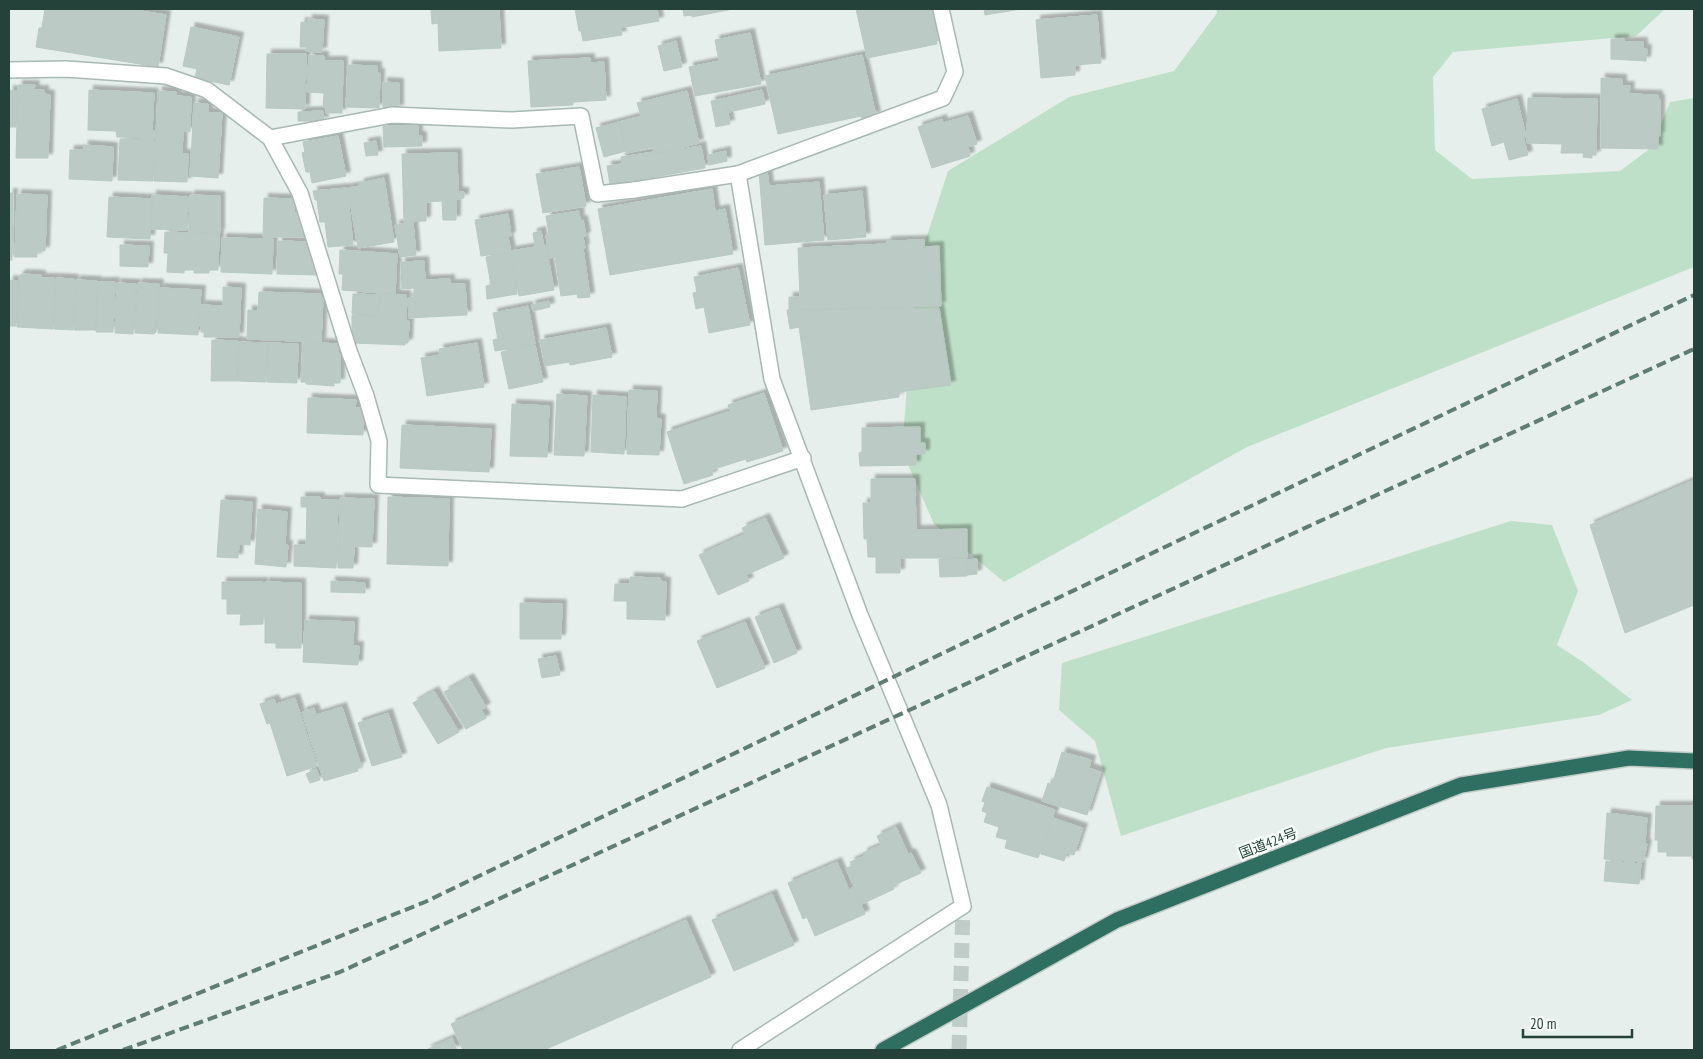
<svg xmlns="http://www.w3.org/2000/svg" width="1703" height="1059" viewBox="0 0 1703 1059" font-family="'PT Sans Narrow','Noto Sans JP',sans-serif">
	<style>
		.green { fill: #bfe0c8 }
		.building { fill: #bbcac4; stroke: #b8c9c2; filter: url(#shadow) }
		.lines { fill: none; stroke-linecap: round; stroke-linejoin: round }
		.street-tunnel { stroke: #bfccc8; stroke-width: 15; stroke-dasharray: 15 8; stroke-linecap: butt }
		.lane-casing { stroke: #a8b8b2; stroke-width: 18 }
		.street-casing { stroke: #a8b8b2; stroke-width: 18 }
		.highway-casing { stroke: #c2cac8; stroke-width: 18 }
		.lane { stroke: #fff; stroke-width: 15 }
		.street { stroke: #fff; stroke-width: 15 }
		.highway { stroke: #2f6f62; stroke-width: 15 }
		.rail { stroke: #5f7d75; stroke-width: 4; stroke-dasharray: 10 5; stroke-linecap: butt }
		.labels { text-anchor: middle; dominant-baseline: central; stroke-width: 5; stroke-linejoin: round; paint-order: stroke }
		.street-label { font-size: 14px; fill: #24423a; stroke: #f7fbf9 }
	</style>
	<defs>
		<filter id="shadow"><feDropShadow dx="4.5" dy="-4.5" stdDeviation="1" flood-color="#0004"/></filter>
	</defs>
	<rect width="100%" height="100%" fill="#e6efeb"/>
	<g class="green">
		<path d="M1216 9H1665L1636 36 1453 52 1433 77 1435 150 1472 179 1620 171 1652 147 1670 102 1694 98V267L1247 447 1004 582 934 524 902 451 916 270 948 171 1069 97 1174 71 1217 13Z"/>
		<path d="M1511 521 1552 525 1578 591 1557 645 1583 662 1632 700 1599 715 1386 748 1121 836 1095 741 1059 710 1062 663Z"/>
	</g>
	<g class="building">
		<path d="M45 9H128L166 15 158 67 36 47 39 28H42Z"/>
		<path d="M431 9H499L501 48 439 51 438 23 432 24Z"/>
		<path d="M575 9H657L659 21 620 28 622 35 583 41 581 31H579Z"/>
		<path d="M683 9H733L692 17V15L684 16Z"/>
		<path d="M856 9H933L940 40 936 41 937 44 867 58Z"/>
		<path d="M984 9H1021L985 15Z"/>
		<path d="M1097 15 1101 63 1075 65V75L1041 78 1036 20Z"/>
		<path d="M308 19 324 20 322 52 306 51V47H300L301 22 308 23Z"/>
		<path d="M191 27 239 37 229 85 195 78 197 69 183 66Z"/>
		<path d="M750 33 761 84 695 96 689 67 719 61 715 40Z"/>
		<path d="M1611 39H1624V42H1643V49H1647L1646 61 1611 59Z"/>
		<path d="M676 41 682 67 664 71 658 46Z"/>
		<path d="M267 54H306L305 109 266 108Z"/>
		<path d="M309 55 324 56V61H343L342 113H326V107H323L324 93 307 92Z"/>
		<path d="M862 55 876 116 861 118V116L778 134 765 76Z"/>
		<path d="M590 58V63L604 62 606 100 573 102V105L531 107 528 61Z"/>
		<path d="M348 65 377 66V73H380L379 108 346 107Z"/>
		<path d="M1601 78 1622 79V86H1630L1629 94 1658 95V99H1660V136H1658V149L1601 148Z"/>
		<path d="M383 82 399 83V109L383 110Z"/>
		<path d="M18 85H35L34 90H44V94L50 95 48 158H16Z"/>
		<path d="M9 90 17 91 16 127H9Z"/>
		<path d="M89 90 154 93 152 131H156L155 138 117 137 116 131 88 130Z"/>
		<path d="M762 90 765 104 729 112 726 98Z"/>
		<path d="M158 91 176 92V96L191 97 190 132 183 131 182 154H188L187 182 154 181Z"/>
		<path d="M687 91 699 143 655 154 653 147 627 153 619 122 641 116 637 103Z"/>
		<path d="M725 98 730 124 716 127 711 101Z"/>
		<path d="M1528 98 1597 99 1596 155H1592V158L1583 157 1584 153H1561L1562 144 1527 143Z"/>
		<path d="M1517 99 1526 137H1523L1528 155 1509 160 1504 142 1492 146 1482 109Z"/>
		<path d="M194 103 208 104V113H222L218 178 190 176Z"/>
		<path d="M323 111 324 121H298V112Z"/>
		<path d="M968 116 977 144 968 147 970 156 932 168 918 127 942 119 943 123Z"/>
		<path d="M619 122 626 151 604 157 596 128Z"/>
		<path d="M383 126H418V136H422V146L384 147Z"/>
		<path d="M338 136 346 176 312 183 310 172H306L302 153 305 152 303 142Z"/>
		<path d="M120 139 154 140 153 181 118 180Z"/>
		<path d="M376 141 378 155 366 156 364 143Z"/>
		<path d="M84 145 113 147 112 181 69 179 70 150H84Z"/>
		<path d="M701 146 705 168 610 185 607 166 622 164 621 157 654 152V154Z"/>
		<path d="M726 151 727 161 709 165 708 155Z"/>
		<path d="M457 153 458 192H464V198L456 199V220H443L442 201 426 202V221L404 222 402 154Z"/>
		<path d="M579 167 586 206 543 213 536 174Z"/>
		<path d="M767 171 769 186 819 182 824 240 765 245 759 172Z"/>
		<path d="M384 178 394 242 358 248 348 188 360 186V183Z"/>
		<path d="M347 188 353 245 328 247 325 222H320L317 200H315L313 191Z"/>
		<path d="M712 189 715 211 725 209 733 254 610 275 598 209Z"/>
		<path d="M862 191 866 237 828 240 824 195Z"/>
		<path d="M9 193H13L12 260H9Z"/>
		<path d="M17 194 47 195 45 251H37V257H15Z"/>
		<path d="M152 195 188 197 187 230 151 229Z"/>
		<path d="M190 195 220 196V233L189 232Z"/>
		<path d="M109 197 152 199 150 239 107 237Z"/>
		<path d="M264 198 294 199V213H302V232L305 233V237H263Z"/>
		<path d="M579 211 580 221 583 220 586 236 583 237 585 248H583L590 297 578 298 577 294 561 296 555 257 549 258 546 235H549L546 216Z"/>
		<path d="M508 214 511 236 508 237 511 252 481 256 475 220Z"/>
		<path d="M413 223 416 255 400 257 395 225Z"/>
		<path d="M541 231 544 246H546L554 290 519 296 511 251 535 247 533 233Z"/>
		<path d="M165 232 219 234 218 270H209V273H194V270H184V273L167 272 168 253H164Z"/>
		<path d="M222 238 273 239 272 274 221 272Z"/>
		<path d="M924 240V247L939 246 941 306 789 310V297H800L798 248 887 244V241Z"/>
		<path d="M278 241 313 242 312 265H318V275L277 274Z"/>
		<path d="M120 245 149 246 148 267 120 266Z"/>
		<path d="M340 250 397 254 395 294 342 290 343 274H339Z"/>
		<path d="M510 253 517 294 487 299 486 286 491 285 486 257Z"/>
		<path d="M424 261 425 280 450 279V284H465L467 315 409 318 408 298 414 297V288L402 289 401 262Z"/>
		<path d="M738 268 750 325 709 333 704 307 696 309 693 293 697 292 694 277Z"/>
		<path d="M21 274 41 275V278H55L53 329 17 327 19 276H21Z"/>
		<path d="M56 278 74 279 73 330 54 329Z"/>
		<path d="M9 280 18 281 16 326H9Z"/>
		<path d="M76 280 97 281 96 330H74Z"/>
		<path d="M98 282H115L113 332H96Z"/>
		<path d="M117 283 136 284 133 334 115 333Z"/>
		<path d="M138 283 159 284 156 332 154 334 135 333Z"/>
		<path d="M223 287 241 288 239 337H204V332H201V305L223 306Z"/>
		<path d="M160 288 201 290 198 335 158 333Z"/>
		<path d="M259 292 321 294V298H323L321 342 247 339 248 310 258 311Z"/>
		<path d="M353 294 379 295 378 315 352 314Z"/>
		<path d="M379 294 406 295V321H409L408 343H405V345L352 343V315L379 316Z"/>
		<path d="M549 301 550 307 533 311 531 305Z"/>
		<path d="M528 306 535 344 495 351 493 340 498 339 493 313Z"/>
		<path d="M939 308 951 385 899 392V397L811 410 799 327 790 329 787 310Z"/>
		<path d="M606 328 612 357 570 365 569 362 545 366 540 340Z"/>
		<path d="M212 340 238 341V381H211Z"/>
		<path d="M239 342 267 343 266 382 238 381Z"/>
		<path d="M303 342 338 344V354H340V383H334V386L306 384V382H301Z"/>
		<path d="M267 343 298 344 297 383 267 382Z"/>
		<path d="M477 343 484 387 427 396 421 358 440 355 439 349Z"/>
		<path d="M535 345 543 382 509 389 501 352Z"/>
		<path d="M629 390 657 391 656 418 661 419 659 455 627 454Z"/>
		<path d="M764 393 783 451 747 462 746 459 711 470 713 475 684 484 667 432 730 411 728 405Z"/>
		<path d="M557 394 587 396 584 456 554 455Z"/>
		<path d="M593 395 626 397 624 454 591 452Z"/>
		<path d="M308 398 356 400 355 408H361V416H364L363 435 307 433Z"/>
		<path d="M512 404 549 406 547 457 510 456Z"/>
		<path d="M402 425 491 429 489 472 400 468Z"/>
		<path d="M920 427V443H925V454H916V465L860 466 859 453 862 452V428Z"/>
		<path d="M871 479H915L916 530 967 529V558H900V573H876V557H868L867 539H864L863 503H871Z"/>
		<path d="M1694 480V605L1625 633 1590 525Z"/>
		<path d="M301 497H320V500H338L336 568 294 566V545H306L307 507H301Z"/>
		<path d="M388 497 449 499 448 566 387 564Z"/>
		<path d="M340 498 374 499 372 547 339 546Z"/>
		<path d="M221 500 252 502 250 545 239 544 238 558 217 557Z"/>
		<path d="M258 509 287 512 285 545H288L286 567 255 564Z"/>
		<path d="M765 518 784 558 746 575 749 581 718 595 699 555 745 534 742 528Z"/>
		<path d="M338 547H354L353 568H338Z"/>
		<path d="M966 558 967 576 940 577 939 559Z"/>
		<path d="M977 559V574L967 575V560Z"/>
		<path d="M630 577 660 578V581L666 582 665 620 627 619V601H614L615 584H630Z"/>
		<path d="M331 581 365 583V593L331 592Z"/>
		<path d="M222 582H263V624L240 625 241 614H227V599H222Z"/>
		<path d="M265 582 301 583V648H276V643H265Z"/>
		<path d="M520 603 562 604 561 639H520Z"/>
		<path d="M779 608 797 653 774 663 755 617Z"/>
		<path d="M305 620 354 622 353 646H359L358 665 303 662Z"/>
		<path d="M745 622 765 668 717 688 697 641Z"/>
		<path d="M556 656 560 675 542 678 538 659Z"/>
		<path d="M469 678 486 707 481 710 486 718 466 729 444 692Z"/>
		<path d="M434 691 459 732 438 744 413 703Z"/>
		<path d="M295 698 317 766 287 776 270 723 267 724 260 704 274 699 276 704Z"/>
		<path d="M342 707 361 766 357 767 358 771 324 781 302 712 314 708 316 715Z"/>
		<path d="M388 713 402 757 372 766 358 723Z"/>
		<path d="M1062 752 1091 760 1089 768 1101 772 1087 815 1042 801 1048 783 1052 785Z"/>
		<path d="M316 769 320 780 310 783 306 774Z"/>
		<path d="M987 787 1055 810 1038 858 1005 848 1007 840 996 837 999 827 984 822 987 813 982 811 985 802 982 801Z"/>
		<path d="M1656 806H1694V859H1692V856H1667V852H1658V840H1655Z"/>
		<path d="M1607 813 1647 818 1645 843 1647 844 1643 862 1604 859Z"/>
		<path d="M1053 818 1083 828 1074 855 1067 853 1064 861 1041 854Z"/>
		<path d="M896 827 908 854 911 853 921 873 892 886 894 889 862 904 846 868 853 866 850 862 864 856 863 853 881 845 877 836Z"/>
		<path d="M1606 861 1641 864 1639 884 1604 881Z"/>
		<path d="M837 862 849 890 853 887 865 914 815 936 807 917 803 919 788 883Z"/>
		<path d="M772 894 794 945 734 971 712 920Z"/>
		<path d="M686 920 711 977 544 1050H463L451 1024Z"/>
		<path d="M452 1038 457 1050H426Z"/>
	</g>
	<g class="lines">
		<path class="street-tunnel" d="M959 1050 963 906"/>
		<g class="lane-casing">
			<g id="lane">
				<path d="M9 70 66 69 166 76 207 90 270 138 300 193 349 351 366 396 379 441 378 485 682 499"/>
				<path d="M270 138 392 115 512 120 581 116 597 194 634 190"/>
			</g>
		</g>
		<g class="street-casing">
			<g id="street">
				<path d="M738 174 772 379 860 615 939 805 963 906 740 1050"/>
				<path d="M634 190 738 174 943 98 955 72 941 9"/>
				<path d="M682 499 803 458"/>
			</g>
		</g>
		<g class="highway-casing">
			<path id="highway" d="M883 1050 1117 920 1461 785 1629 758 1694 761"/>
		</g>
		<use href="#lane" class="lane"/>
		<use href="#street" class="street"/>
		<use href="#highway" class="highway"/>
		<g class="rail">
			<path d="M57 1050 425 902 1018 617 1694 295"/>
			<path d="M123 1050 340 972 1694 349"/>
		</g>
	</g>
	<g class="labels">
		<g class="street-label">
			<text transform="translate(1268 843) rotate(-21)">国道424号</text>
		</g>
	</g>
	<rect width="1703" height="1059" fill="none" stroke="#24423a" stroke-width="20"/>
	<path d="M1523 1029v8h109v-8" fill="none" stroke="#24423a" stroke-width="2.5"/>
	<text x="1530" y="1029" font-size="15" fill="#24423a" stroke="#f7fbf9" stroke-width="4" paint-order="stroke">20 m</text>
</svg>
